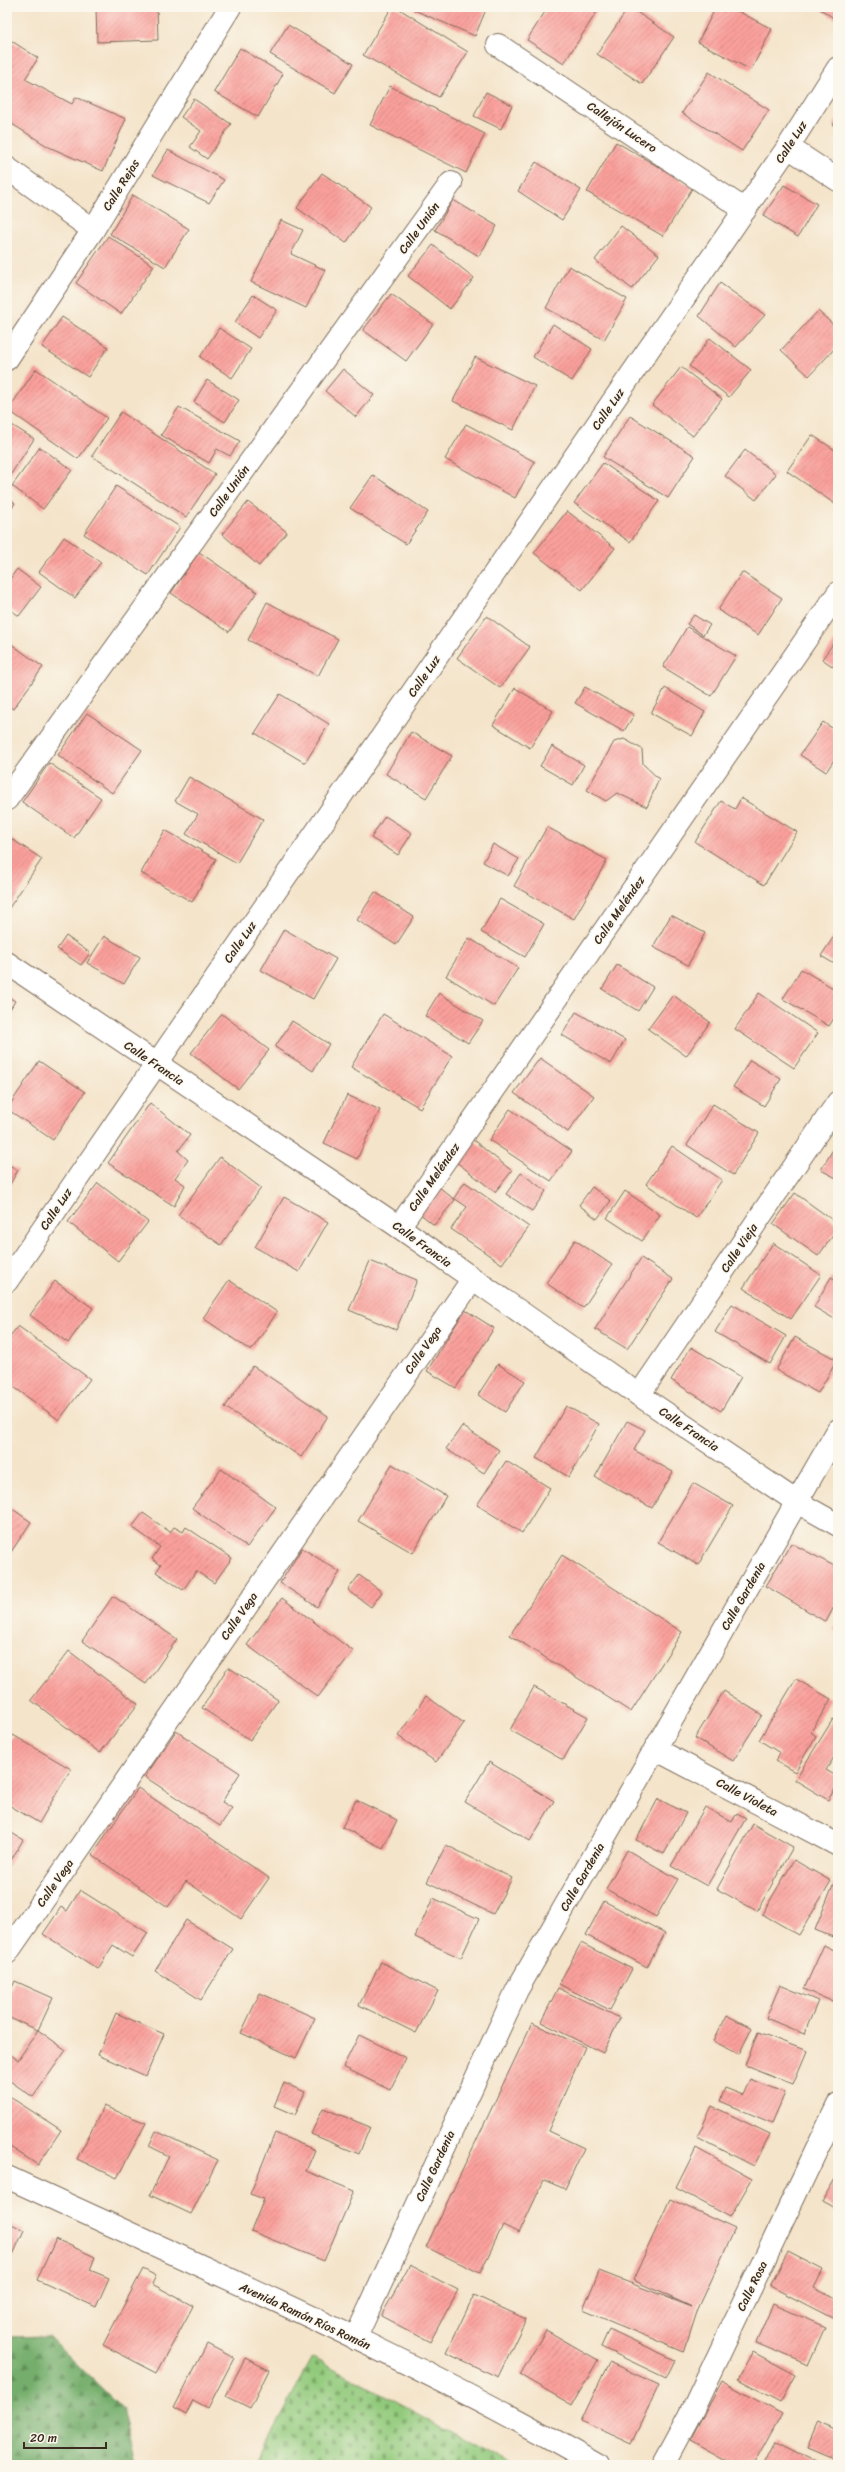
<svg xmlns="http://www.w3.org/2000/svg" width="845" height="2472" viewBox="0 0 845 2472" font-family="Sriracha,sans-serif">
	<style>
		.forest { fill: url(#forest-firs); stroke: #586c45 }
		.cemetery { fill: url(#cemetery-stones); stroke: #667a4d }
		.building { fill: url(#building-hatch) }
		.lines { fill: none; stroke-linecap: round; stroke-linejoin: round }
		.minor-casing { stroke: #7c6b5a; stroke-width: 24 }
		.minor { stroke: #fff; stroke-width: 22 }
		.labels { text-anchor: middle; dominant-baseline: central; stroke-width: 3; stroke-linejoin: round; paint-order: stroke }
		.street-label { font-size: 12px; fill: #3b2a1e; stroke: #fbf7ec }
	</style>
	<defs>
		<pattern id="forest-firs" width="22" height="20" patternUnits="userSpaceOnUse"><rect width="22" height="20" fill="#75ae6c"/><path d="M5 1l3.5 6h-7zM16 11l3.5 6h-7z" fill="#618e58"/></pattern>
		<pattern id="cemetery-stones" width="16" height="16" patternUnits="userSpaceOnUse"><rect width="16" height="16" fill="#92ca7c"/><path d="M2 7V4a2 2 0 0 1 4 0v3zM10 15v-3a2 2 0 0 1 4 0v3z" fill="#78a465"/></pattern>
		<pattern id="building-hatch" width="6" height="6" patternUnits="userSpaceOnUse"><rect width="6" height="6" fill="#fba09c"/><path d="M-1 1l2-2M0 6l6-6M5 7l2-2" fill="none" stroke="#cc837f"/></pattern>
	</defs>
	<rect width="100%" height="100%" fill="#fbf7ec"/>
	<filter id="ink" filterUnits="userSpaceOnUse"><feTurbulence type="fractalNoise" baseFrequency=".025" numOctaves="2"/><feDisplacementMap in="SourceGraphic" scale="8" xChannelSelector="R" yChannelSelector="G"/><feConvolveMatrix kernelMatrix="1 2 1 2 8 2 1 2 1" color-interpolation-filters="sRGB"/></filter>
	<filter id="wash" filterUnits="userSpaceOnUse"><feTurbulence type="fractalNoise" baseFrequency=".012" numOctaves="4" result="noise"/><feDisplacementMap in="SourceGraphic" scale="16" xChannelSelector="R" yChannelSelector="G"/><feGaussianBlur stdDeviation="0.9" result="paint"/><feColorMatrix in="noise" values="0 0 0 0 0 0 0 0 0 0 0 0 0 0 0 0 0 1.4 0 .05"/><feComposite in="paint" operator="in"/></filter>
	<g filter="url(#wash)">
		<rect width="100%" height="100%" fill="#f4e4ca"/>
		<path class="forest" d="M48 2336 122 2408 135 2465H7V2337Z"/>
		<path class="cemetery" d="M313 2357 512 2465H254Z"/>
		<g id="blocks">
			<g class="building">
				<path d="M96 7H157L158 40 97 42Z"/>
				<path d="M392 7H396L468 52 439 97 363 55Z"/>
				<path d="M415 7H487L475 36 414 10Z"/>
				<path d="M548 7H600L564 63 527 40Z"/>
				<path d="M629 7 674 37 642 84 597 54Z"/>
				<path d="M716 7H730L772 29 751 70 698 42Z"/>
				<path d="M817 7H838V21Z"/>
				<path d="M288 25 353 64 335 93 270 54Z"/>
				<path d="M7 38 38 58 25 79 72 104 76 97 126 119 103 171 49 147 7 121Z"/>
				<path d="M240 48 283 74 258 117 214 92Z"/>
				<path d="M709 72 769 110 742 151 682 113Z"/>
				<path d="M390 86 485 134 466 173 370 125Z"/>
				<path d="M486 92 512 105 501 129 474 116Z"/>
				<path d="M194 99 231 124 207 159 190 147 201 131 181 117Z"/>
				<path d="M838 118V129L833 125Z"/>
				<path d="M616 142 693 187 663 236 587 192Z"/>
				<path d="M168 150 224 180 209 203 153 175Z"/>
				<path d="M536 162 581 190 562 220 518 191Z"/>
				<path d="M322 173 371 207 346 243 297 208Z"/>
				<path d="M784 185 817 204 798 237 763 216Z"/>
				<path d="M133 195 189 229 165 267 110 234Z"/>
				<path d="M453 200 497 226 479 256 435 230Z"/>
				<path d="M281 220 303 230 291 254 325 270 306 308 251 282Z"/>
				<path d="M621 226 659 255 632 289 595 260Z"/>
				<path d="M108 236 154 266 121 314 76 283Z"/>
				<path d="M433 245 474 278 450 309 408 276Z"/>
				<path d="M569 266 627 299 604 340 546 308Z"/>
				<path d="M720 283 765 315 736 347 699 316Z"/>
				<path d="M391 294 433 324 406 361 363 330Z"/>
				<path d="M253 295 277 310 258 338 235 322Z"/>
				<path d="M818 311 838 329V345L809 376 781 350Z"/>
				<path d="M62 317 108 347 88 377 42 347Z"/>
				<path d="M553 324 592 349 572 381 533 357Z"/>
				<path d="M219 328 251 349 232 378 200 357Z"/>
				<path d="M710 338 751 370 729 397 689 366Z"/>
				<path d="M475 357 535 386 513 430 453 401Z"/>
				<path d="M681 367 722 399 693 436 652 405Z"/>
				<path d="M36 369 107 418 78 459 8 410Z"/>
				<path d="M343 369 374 395 356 417 325 391Z"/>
				<path d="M207 380 239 400 225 422 194 402Z"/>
				<path d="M179 407 240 441 230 456 217 449 209 463 161 435Z"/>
				<path d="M121 412 215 474 186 517 92 456Z"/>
				<path d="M630 416 695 456 668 498 603 457Z"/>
				<path d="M7 422 34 439 7 480Z"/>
				<path d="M466 424 535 462 515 498 445 459Z"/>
				<path d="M812 435 838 452V506L787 471Z"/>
				<path d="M40 447 72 470 43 509 12 486Z"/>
				<path d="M745 450 776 474 756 500 725 476Z"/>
				<path d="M603 463 659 501 630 542 574 503Z"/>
				<path d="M373 475 428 512 406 544 350 508Z"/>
				<path d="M116 486 180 527 148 575 84 534Z"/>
				<path d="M7 498 15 503 7 517Z"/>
				<path d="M248 502 287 532 259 566 222 534Z"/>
				<path d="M567 511 615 548 582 590 534 553Z"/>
				<path d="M64 537 101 562 75 598 39 572Z"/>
				<path d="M199 552 257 592 229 632 171 593Z"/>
				<path d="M17 569 41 587 19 616 7 607V583Z"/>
				<path d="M742 572 782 598 758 635 718 610Z"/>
				<path d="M267 602 338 639 318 676 248 640Z"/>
				<path d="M694 615 710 625 703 635 687 624Z"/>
				<path d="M487 616 530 647 500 688 457 658Z"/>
				<path d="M687 627 736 656 711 696 663 667Z"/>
				<path d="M838 637V670L822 659Z"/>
				<path d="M7 641 43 667 13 709 7 705Z"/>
				<path d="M585 687 634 715 624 731 575 703Z"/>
				<path d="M515 688 553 711 530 748 493 725Z"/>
				<path d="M665 688 705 712 692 736 651 713Z"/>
				<path d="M280 694 329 724 305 763 255 733Z"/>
				<path d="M87 713 142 750 112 793 58 755Z"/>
				<path d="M823 722 838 732V754L826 772 800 755Z"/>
				<path d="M411 732 452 756 426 798 386 774Z"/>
				<path d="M624 739 642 749 643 764 659 779 647 807 617 793 606 801 587 790 614 742Z"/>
				<path d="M552 746 584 765 573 785 540 766Z"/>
				<path d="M49 763 101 798 74 838 22 802Z"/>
				<path d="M189 777 263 819 237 863 186 834 198 814 175 801Z"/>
				<path d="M741 798 797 832 764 885 695 842 721 801 735 809Z"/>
				<path d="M385 816 412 833 398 855 371 838Z"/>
				<path d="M547 827 607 860 574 919 514 886Z"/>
				<path d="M165 830 216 859 192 902 141 873Z"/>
				<path d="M7 836 42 859 7 911Z"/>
				<path d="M493 844 519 859 508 876 483 862Z"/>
				<path d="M375 892 414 917 396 945 357 920Z"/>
				<path d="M500 899 544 924 525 957 481 932Z"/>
				<path d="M671 915 705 933 688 965 653 947Z"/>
				<path d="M284 929 336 959 313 999 261 970Z"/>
				<path d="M838 930V966L821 956Z"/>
				<path d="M66 936 90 953 81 965 57 949Z"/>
				<path d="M104 936 140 957 124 984 87 963Z"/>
				<path d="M469 938 518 968 494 1006 446 976Z"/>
				<path d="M617 965 653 987 638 1011 602 989Z"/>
				<path d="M801 969 838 991V1012L829 1026 783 999Z"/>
				<path d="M439 993 483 1021 468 1043 425 1016Z"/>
				<path d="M759 993 818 1033 794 1068 735 1029Z"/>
				<path d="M673 995 710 1022 686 1056 648 1029Z"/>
				<path d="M7 996 15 1001 7 1014Z"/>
				<path d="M576 1012 625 1040 611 1064 562 1035Z"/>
				<path d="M222 1014 269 1050 238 1089 191 1053Z"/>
				<path d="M383 1014 452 1056 420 1108 351 1067Z"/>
				<path d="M292 1021 329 1044 313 1071 275 1047Z"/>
				<path d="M540 1058 594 1096 568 1132 514 1093Z"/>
				<path d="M750 1060 781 1079 764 1106 733 1087Z"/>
				<path d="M39 1061 85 1092 53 1140 7 1109Z"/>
				<path d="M347 1095 380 1110 357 1159 324 1143Z"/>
				<path d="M150 1103 190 1135 178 1151 188 1160 175 1178 185 1185 174 1206 108 1163Z"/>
				<path d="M713 1104 759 1133 733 1175 687 1145Z"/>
				<path d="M510 1109 572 1151 551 1181 489 1140Z"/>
				<path d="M472 1139 512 1171 495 1192 455 1161Z"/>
				<path d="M838 1141V1179L821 1170Z"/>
				<path d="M672 1146 722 1180 696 1218 646 1184Z"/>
				<path d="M220 1157 261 1188 221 1245 178 1215Z"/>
				<path d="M7 1164 18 1170 7 1190Z"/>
				<path d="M521 1173 546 1191 532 1211 506 1194Z"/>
				<path d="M465 1182 529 1227 502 1264 451 1229 467 1207 454 1198Z"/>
				<path d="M98 1183 148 1222 118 1261 68 1222Z"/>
				<path d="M438 1186 455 1200 434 1225 418 1212Z"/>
				<path d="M592 1187 611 1201 597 1219 579 1205Z"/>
				<path d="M625 1191 660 1215 642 1241 607 1218Z"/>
				<path d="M795 1193 838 1224V1229L818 1256 773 1224Z"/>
				<path d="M284 1197 328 1222 299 1272 255 1247Z"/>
				<path d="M575 1240 612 1265 583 1308 546 1283Z"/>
				<path d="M773 1243 821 1275 791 1319 743 1288Z"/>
				<path d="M641 1258 673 1279 627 1349 595 1329Z"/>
				<path d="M370 1261 417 1280 396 1330 349 1310Z"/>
				<path d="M831 1277 838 1281V1321L814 1307Z"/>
				<path d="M229 1280 277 1312 251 1351 203 1318Z"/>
				<path d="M55 1281 93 1308 68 1343 30 1315Z"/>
				<path d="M732 1304 786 1336 770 1364 715 1332Z"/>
				<path d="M465 1310 494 1328 456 1388 427 1371Z"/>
				<path d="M18 1326 90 1379 59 1420 7 1382V1340Z"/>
				<path d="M795 1337 837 1360 818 1393 776 1370Z"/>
				<path d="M691 1347 741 1377 721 1411 671 1380Z"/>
				<path d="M498 1364 525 1381 505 1412 478 1395Z"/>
				<path d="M253 1366 328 1416 301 1457 225 1407Z"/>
				<path d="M566 1406 599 1424 569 1477 536 1458Z"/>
				<path d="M627 1421 645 1430 634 1450 673 1472 652 1508 595 1477Z"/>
				<path d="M462 1426 499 1450 484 1473 446 1449Z"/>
				<path d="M506 1461 550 1488 522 1533 477 1505Z"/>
				<path d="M392 1464 446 1496 413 1553 358 1521Z"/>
				<path d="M221 1469 276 1507 247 1547 192 1508Z"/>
				<path d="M693 1483 733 1506 698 1565 658 1542Z"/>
				<path d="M7 1505 31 1522 7 1558Z"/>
				<path d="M143 1513 170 1532 174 1527 183 1532 186 1527 232 1558 214 1583 196 1571 183 1590 156 1572 161 1565 152 1559 160 1547 132 1527Z"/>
				<path d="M791 1543 838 1568V1599L826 1622 766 1586Z"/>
				<path d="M302 1548 340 1572 317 1607 280 1583Z"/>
				<path d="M562 1555 682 1632 631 1712 510 1635Z"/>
				<path d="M359 1575 382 1592 371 1607 348 1590Z"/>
				<path d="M113 1596 177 1639 146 1684 82 1641Z"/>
				<path d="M282 1598 353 1651 318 1697 247 1645Z"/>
				<path d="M838 1620V1632L833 1629Z"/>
				<path d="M69 1651 138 1704 100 1753 31 1700Z"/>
				<path d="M228 1667 278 1700 250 1740 202 1708Z"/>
				<path d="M796 1679 831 1699 811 1732 816 1736 795 1772 775 1761 780 1753 759 1740Z"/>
				<path d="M534 1687 588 1717 563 1760 510 1730Z"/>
				<path d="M724 1691 762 1715 733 1761 695 1738Z"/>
				<path d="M426 1696 464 1723 436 1762 398 1736Z"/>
				<path d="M833 1719 838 1722V1751L826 1770 838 1777V1784L828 1800 795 1780Z"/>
				<path d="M176 1731 240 1773 222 1802 232 1808 220 1826 145 1777Z"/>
				<path d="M13 1735 71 1769 39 1823 7 1804V1745Z"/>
				<path d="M489 1762 554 1801 530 1841 465 1802Z"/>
				<path d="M138 1788 269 1878 241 1919 186 1881 168 1907 92 1855Z"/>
				<path d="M658 1799 686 1813 664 1854 636 1840Z"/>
				<path d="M356 1800 397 1820 383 1848 342 1827Z"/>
				<path d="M705 1807 732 1822 737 1813 746 1818 707 1886 671 1866Z"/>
				<path d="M753 1824 793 1847 757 1911 717 1889Z"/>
				<path d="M7 1830 23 1840 7 1867Z"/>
				<path d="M446 1845 512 1878 493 1914 427 1882Z"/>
				<path d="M627 1850 678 1879 656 1917 606 1889Z"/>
				<path d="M794 1860 831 1881 799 1935 762 1914Z"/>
				<path d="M833 1885 838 1887V1939L815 1930Z"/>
				<path d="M80 1890 148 1933 132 1957 113 1945 98 1969 43 1934 61 1907 67 1911Z"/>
				<path d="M433 1898 479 1919 461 1958 415 1937Z"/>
				<path d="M604 1901 665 1933 647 1967 586 1935Z"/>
				<path d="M186 1920 233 1949 201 2000 155 1971Z"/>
				<path d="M581 1943 632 1969 610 2010 559 1984Z"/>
				<path d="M824 1945 838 1952V2004L804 1989Z"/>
				<path d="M381 1962 438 1991 416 2033 359 2005Z"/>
				<path d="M15 1981 53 1998 38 2030 7 2017V1998Z"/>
				<path d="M780 1985 818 2001 804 2034 766 2018Z"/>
				<path d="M558 1988 620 2018 603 2053 541 2022Z"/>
				<path d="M260 1993 315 2018 296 2058 241 2033Z"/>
				<path d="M116 2013 164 2034 146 2076 98 2055Z"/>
				<path d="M726 2015 752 2028 739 2054 713 2041Z"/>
				<path d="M532 2023 585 2047 548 2131 584 2148 565 2189 544 2180 519 2233 503 2225 480 2273 426 2247Z"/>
				<path d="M38 2030 66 2050 33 2097 7 2079V2052L18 2060Z"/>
				<path d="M758 2032 807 2051 793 2084 745 2065Z"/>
				<path d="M359 2035 406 2058 390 2090 343 2067Z"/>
				<path d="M750 2079 785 2093 772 2123 720 2101 725 2088 743 2095Z"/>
				<path d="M284 2083 305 2092 295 2115 274 2106Z"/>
				<path d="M7 2095 61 2130 38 2165 7 2145Z"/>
				<path d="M104 2106 146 2123 117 2178 77 2159Z"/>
				<path d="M712 2106 770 2134 754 2166 697 2137Z"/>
				<path d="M323 2108 370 2127 359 2154 311 2134Z"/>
				<path d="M156 2131 218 2160 191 2214 150 2195 169 2156 149 2146Z"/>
				<path d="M275 2133 315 2150 306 2171 354 2191 324 2261 251 2231 264 2199 250 2194Z"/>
				<path d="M696 2148 752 2179 730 2217 676 2188Z"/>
				<path d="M838 2174V2210L822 2201Z"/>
				<path d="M670 2199 735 2229 698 2309 684 2352 583 2310 599 2271 692 2307 633 2280Z"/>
				<path d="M7 2222 24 2230 9 2264 7 2263Z"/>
				<path d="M56 2239 95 2257 90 2270 109 2278 96 2307 37 2280Z"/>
				<path d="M788 2252 823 2270 814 2288 838 2300V2321L770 2286Z"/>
				<path d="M410 2265 458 2290 430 2342 381 2316Z"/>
				<path d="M143 2269 156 2276 152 2284 193 2306 157 2373 103 2345Z"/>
				<path d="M474 2295 526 2319 498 2377 446 2353Z"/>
				<path d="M773 2304 825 2327 808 2365 756 2343Z"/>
				<path d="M609 2329 675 2360 666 2378 601 2347Z"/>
				<path d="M546 2330 598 2360 572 2405 520 2375Z"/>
				<path d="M207 2344 234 2358 208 2408 193 2400 186 2415 174 2408Z"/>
				<path d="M753 2352 796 2375 781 2402 738 2379Z"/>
				<path d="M245 2358 269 2370 250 2408 226 2396Z"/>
				<path d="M609 2362 659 2385 631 2444 581 2421Z"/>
				<path d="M722 2381 782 2414 754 2465H733L690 2441Z"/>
				<path d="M818 2422 838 2431V2461L807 2448Z"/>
				<path d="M776 2441 824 2465H764Z"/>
			</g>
		</g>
	</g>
	<g filter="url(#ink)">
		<use href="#blocks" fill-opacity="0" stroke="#7c6b5a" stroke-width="1"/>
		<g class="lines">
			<g class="minor-casing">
				<g id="minor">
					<path d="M498 45 745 210"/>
					<path d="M788 147 838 180"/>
					<path d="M7 168 93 230"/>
					<path d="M7 359 93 230 230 7"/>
					<path d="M7 799 451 183"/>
					<path d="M7 963 399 1227 639 1395 797 1502 838 1525"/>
					<path d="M399 1227 838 593"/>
					<path d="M7 1281 788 147 838 68"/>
					<path d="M639 1395 838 1102"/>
					<path d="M655 1749 838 1845"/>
					<path d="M7 1953 472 1280"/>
					<path d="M7 2177C205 2269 409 2356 598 2465"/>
					<path d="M355 2339 517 1990 838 1430"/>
					<path d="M663 2465 690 2415 838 2105"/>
				</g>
			</g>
			<use href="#minor" class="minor"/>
		</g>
	</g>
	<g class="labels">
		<g class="street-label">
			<text transform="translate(622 127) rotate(34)">Callejón Lucero</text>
			<text transform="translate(791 142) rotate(-57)">Calle Luz</text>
			<text transform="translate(121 185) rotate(-58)">Calle Rejas</text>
			<text transform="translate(419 228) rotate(-54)">Calle Unión</text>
			<text transform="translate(608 409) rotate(-55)">Calle Luz</text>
			<text transform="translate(229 491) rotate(-54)">Calle Unión</text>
			<text transform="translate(424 676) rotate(-55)">Calle Luz</text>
			<text transform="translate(619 910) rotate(-55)">Calle Meléndez</text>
			<text transform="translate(240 942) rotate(-55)">Calle Luz</text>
			<text transform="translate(154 1063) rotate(34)">Calle Francia</text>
			<text transform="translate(434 1177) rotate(-55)">Calle Meléndez</text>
			<text transform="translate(56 1209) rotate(-56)">Calle Luz</text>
			<text transform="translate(422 1244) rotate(36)">Calle Francia</text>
			<text transform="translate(739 1248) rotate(-56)">Calle Vieja</text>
			<text transform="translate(423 1350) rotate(-55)">Calle Vega</text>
			<text transform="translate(689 1429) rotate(34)">Calle Francia</text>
			<text transform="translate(743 1596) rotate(-60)">Calle Gardenia</text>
			<text transform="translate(239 1616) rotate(-55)">Calle Vega</text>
			<text transform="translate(747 1797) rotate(28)">Calle Violeta</text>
			<text transform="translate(582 1877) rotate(-60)">Calle Gardenia</text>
			<text transform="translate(55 1883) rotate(-55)">Calle Vega</text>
			<text transform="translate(435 2166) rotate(-65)">Calle Gardenia</text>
			<text transform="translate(752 2286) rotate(-64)">Calle Rosa</text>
			<text transform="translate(305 2316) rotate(25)">Avenida Ramón Ríos Román</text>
		</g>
	</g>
	<rect width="845" height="2472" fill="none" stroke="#fbf7ec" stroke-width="24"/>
	<path d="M24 2442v6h82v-6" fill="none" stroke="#3b2a1e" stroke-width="2"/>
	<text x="30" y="2442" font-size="12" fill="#3b2a1e" stroke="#fbf7ec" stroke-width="3" paint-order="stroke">20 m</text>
</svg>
